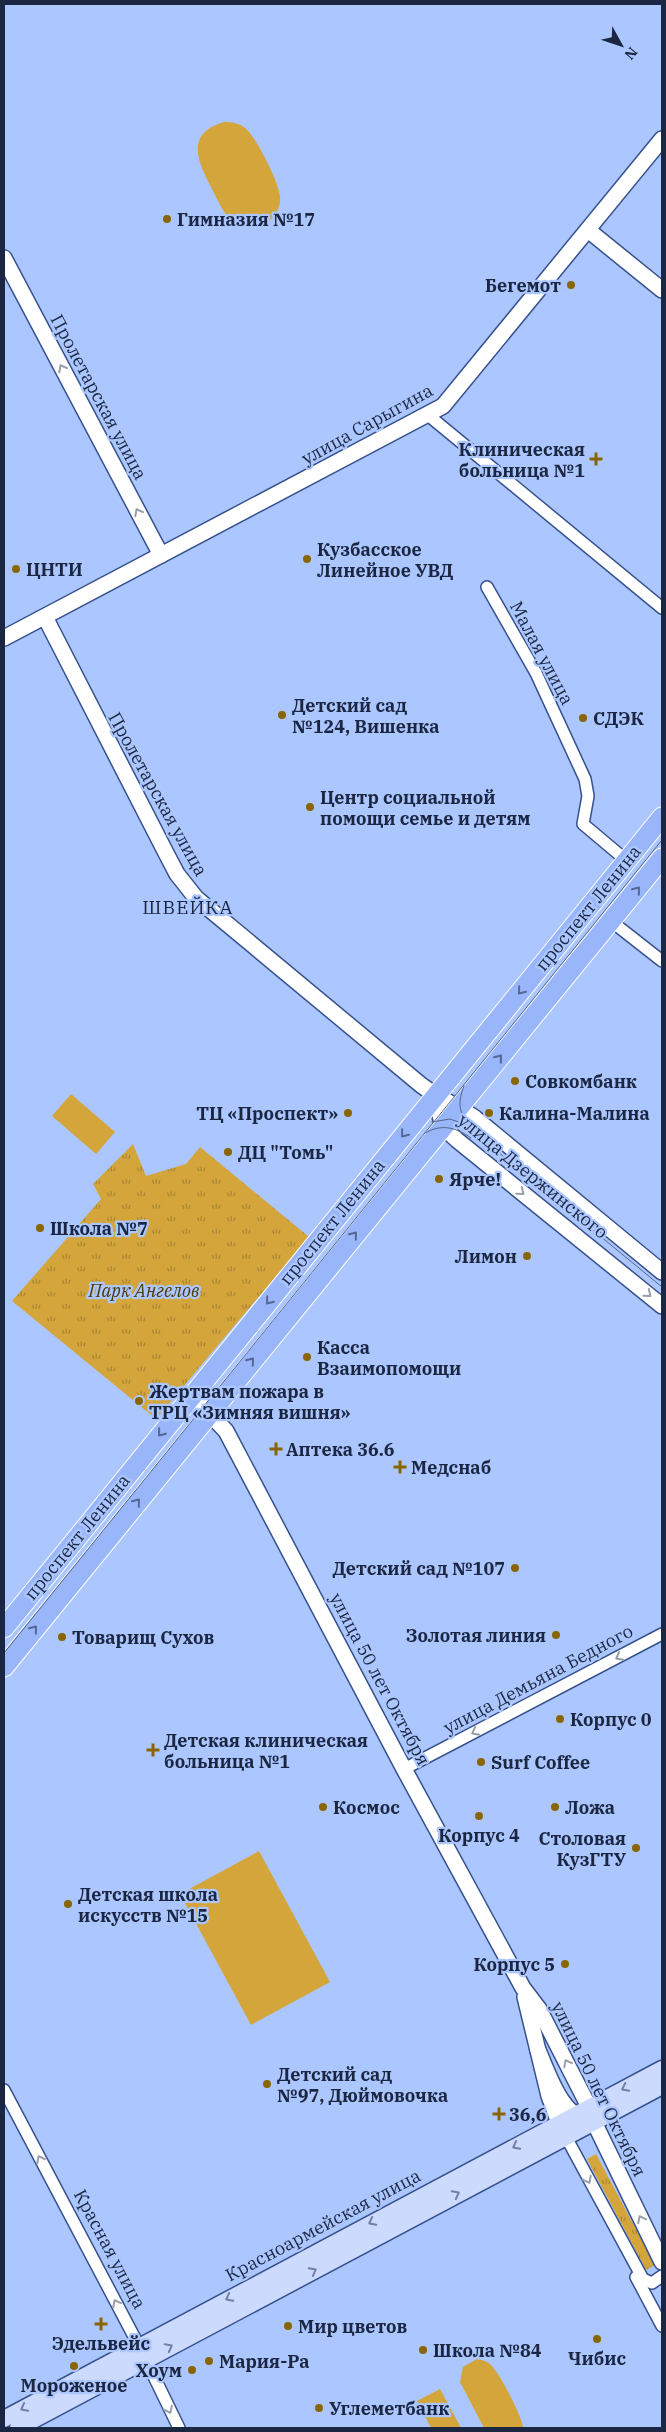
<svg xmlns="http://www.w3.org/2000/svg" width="666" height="2432" viewBox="0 0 666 2432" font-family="'IBM Plex Serif',serif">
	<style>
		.grass { fill: url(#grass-tufts) }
		.garden { fill: #d3a53b }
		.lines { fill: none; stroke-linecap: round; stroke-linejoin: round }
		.minor-casing { stroke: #36518e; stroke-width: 14 }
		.tertiary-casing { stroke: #36518e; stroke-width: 18 }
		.secondary-casing { stroke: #36518e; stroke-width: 19 }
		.primary-casing { stroke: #fff; stroke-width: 21 }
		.minor { stroke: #fff; stroke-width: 11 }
		.tertiary { stroke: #fff; stroke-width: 15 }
		.secondary { stroke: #ccdafd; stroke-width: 16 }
		.primary { stroke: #99b6fb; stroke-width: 19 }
		.tram { stroke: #53658b; stroke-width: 1 }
		.oneway { stroke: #989eaa }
		.oneway2 { stroke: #546795 }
		.oneway3 { stroke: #7480a0 }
		.poi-dot { fill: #886501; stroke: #acc7ff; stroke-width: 2 }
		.labels { text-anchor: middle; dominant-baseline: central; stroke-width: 4.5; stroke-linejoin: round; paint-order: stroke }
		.poi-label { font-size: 18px; font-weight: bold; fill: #1b2742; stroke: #acc7ff; text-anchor: start }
		.street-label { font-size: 18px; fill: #1b2742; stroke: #acc7ff }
		.park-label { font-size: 18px; font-style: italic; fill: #4f3900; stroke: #acc7ff }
		.neighbourhood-label { font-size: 19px; letter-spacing: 1px; fill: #1b2742; stroke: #acc7ff }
	</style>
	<defs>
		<pattern id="grass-tufts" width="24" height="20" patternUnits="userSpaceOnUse" patternTransform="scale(1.25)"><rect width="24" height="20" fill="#d3a53b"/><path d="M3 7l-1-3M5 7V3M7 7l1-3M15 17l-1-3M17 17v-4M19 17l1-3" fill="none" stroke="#aa8633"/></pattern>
	</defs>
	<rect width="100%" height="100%" fill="#acc7ff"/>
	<g class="grass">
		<path d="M133 1144 146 1176 186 1164 200 1147 309 1237 156 1419 12 1301 101 1199 93 1184Z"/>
		<path d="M596 2154 655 2265 646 2270 587 2159Z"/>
	</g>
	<g class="garden">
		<path d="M224 122C232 122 239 123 245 128 256 136 279 183 280 196 281 203 278 212 273 217 269 222 263 225 257 227 232 234 221 207 212 189 198 162 184 134 224 122Z"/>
		<path d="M71 1094 115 1132 96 1154 52 1116Z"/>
		<path d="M259 1851 330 1982 251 2025 180 1894Z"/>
		<path d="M477 2359C482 2360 487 2361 491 2365 500 2374 522 2416 523 2428H484L460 2382 463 2367Z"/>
		<path d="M440 2389 461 2428H431L417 2401Z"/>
	</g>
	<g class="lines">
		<g class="minor-casing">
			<g id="minor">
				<path d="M428 415 662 608"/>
				<path d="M487 587 536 673 585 779 588 796 583 824 627 861"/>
				<path d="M611 921 662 961"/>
				<path d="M404 1769 662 1634"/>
				<path d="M4 2090 139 2346"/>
				<path d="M566 2137 643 2279 652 2283 662 2276"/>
				<path d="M636 2277 662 2326"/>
				<path d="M146 2360 179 2428"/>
			</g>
		</g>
		<g class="tertiary-casing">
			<g id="tertiary">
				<path d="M588 230 662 290"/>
				<path d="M4 258 161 555"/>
				<path d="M45 617 166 853 177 874 196 898 421 1085C438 1098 458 1106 475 1118L662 1272"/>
				<path d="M4 638 443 406 662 139"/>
				<path d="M435 1096 443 1127 457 1140 662 1306"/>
				<path d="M192 1395 226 1431 404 1769 523 1988 539 2009 589 2107"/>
				<path d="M525 1997 549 2096 559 2123"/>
				<path d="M538 2050C549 2075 562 2120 594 2122L662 2262"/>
			</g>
		</g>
		<g class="secondary-casing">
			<g id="secondary">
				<path d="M4 2419 662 2069"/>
				<path d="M18 2428 662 2086"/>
			</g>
		</g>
		<g class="primary-casing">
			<g id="primary">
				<path d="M4 1628 662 817"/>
				<path d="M4 1667 662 858"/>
			</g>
		</g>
		<use href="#minor" class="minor"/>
		<use href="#tertiary" class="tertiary"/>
		<use href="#secondary" class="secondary"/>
		<use href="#primary" class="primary"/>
		<g class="tram">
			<path d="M464 1086C458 1101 458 1112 469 1125"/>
			<path d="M432 1122 450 1119 464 1124 662 1287"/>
			<path d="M425 1133C442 1123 457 1128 471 1138"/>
			<path d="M4 1653 662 840"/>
		</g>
	</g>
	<defs><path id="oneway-chevron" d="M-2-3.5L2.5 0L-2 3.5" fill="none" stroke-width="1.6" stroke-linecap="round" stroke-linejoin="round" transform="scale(1.25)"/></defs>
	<g class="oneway">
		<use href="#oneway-chevron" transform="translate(62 368) rotate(-118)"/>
		<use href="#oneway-chevron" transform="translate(138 512) rotate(-118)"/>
		<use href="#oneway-chevron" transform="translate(521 1192) rotate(39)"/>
		<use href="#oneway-chevron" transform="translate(648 1294) rotate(39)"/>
		<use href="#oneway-chevron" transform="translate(619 1657) rotate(152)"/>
		<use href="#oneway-chevron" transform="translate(475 1732) rotate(152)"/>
		<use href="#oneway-chevron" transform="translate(567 2063) rotate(-118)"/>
		<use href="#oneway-chevron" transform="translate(40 2159) rotate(-118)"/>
		<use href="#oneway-chevron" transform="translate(588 2180) rotate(62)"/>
		<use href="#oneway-chevron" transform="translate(641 2219) rotate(-116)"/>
		<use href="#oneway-chevron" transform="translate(116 2303) rotate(-118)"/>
		<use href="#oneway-chevron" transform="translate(169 2410) rotate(64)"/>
	</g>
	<g class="oneway2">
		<use href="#oneway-chevron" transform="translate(637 890) rotate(-51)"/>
		<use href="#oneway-chevron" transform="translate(521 991) rotate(129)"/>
		<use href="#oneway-chevron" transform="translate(499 1058) rotate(-51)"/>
		<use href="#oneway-chevron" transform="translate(404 1134) rotate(129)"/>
		<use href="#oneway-chevron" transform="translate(354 1235) rotate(-51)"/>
		<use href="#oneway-chevron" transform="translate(269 1301) rotate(129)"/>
		<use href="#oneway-chevron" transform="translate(251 1361) rotate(-51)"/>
		<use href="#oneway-chevron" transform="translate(161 1433) rotate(129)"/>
		<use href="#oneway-chevron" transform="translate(137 1502) rotate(-51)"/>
		<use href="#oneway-chevron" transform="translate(34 1629) rotate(-51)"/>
	</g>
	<g class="oneway3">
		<use href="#oneway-chevron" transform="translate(625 2088) rotate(153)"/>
		<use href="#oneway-chevron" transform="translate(516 2146) rotate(152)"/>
		<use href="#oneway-chevron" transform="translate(456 2194) rotate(-28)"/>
		<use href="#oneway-chevron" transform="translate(372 2222) rotate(152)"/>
		<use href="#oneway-chevron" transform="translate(313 2271) rotate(-28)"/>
		<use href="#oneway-chevron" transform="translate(229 2298) rotate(152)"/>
		<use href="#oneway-chevron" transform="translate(169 2347) rotate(-28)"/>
		<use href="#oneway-chevron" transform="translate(24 2408) rotate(152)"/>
	</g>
	<g class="poi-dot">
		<circle cx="167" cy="219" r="5"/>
		<circle cx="571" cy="285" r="5"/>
		<path d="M593.5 451.5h5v5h5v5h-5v5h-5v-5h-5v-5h5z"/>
		<circle cx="307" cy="559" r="5"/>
		<circle cx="16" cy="569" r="5"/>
		<circle cx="282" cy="715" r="5"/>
		<circle cx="583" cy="718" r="5"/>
		<circle cx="310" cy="807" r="5"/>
		<circle cx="515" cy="1081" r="5"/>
		<circle cx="348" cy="1113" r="5"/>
		<circle cx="489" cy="1113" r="5"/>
		<circle cx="228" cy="1152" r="5"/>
		<circle cx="439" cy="1179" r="5"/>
		<circle cx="40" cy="1228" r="5"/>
		<circle cx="527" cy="1256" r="5"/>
		<circle cx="307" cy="1357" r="5"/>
		<circle cx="139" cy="1401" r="5"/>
		<path d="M273.5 1441.5h5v5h5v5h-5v5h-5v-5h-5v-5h5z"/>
		<path d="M397.5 1459.5h5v5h5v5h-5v5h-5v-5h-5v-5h5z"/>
		<circle cx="515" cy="1568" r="5"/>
		<circle cx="556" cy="1635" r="5"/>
		<circle cx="62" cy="1637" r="5"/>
		<circle cx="560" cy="1719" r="5"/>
		<path d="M150.5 1742.5h5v5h5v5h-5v5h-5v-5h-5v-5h5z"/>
		<circle cx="481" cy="1762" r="5"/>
		<circle cx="323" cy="1807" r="5"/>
		<circle cx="555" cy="1807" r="5"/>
		<circle cx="479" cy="1816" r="5"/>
		<circle cx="636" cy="1848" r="5"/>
		<circle cx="68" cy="1904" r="5"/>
		<circle cx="565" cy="1964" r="5"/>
		<circle cx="267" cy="2084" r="5"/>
		<path d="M496.5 2106.5h5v5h5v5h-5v5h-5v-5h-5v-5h5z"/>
		<path d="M98.5 2316.5h5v5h5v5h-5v5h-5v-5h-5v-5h5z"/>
		<circle cx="288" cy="2326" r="5"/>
		<circle cx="597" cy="2339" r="5"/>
		<circle cx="423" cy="2350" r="5"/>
		<circle cx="209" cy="2361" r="5"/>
		<circle cx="74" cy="2366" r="5"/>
		<circle cx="192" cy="2370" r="5"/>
		<circle cx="319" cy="2408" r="5"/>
	</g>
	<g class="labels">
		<g class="poi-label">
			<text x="177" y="219">Гимназия №17</text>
			<text x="561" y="285" text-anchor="end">Бегемот</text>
			<text x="585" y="449" text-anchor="end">Клиническая<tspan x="585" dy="21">больница №1</tspan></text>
			<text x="317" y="549">Кузбасское<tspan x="317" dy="21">Линейное УВД</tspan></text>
			<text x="26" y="569">ЦНТИ</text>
			<text x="292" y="705">Детский сад<tspan x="292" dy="21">№124, Вишенка</tspan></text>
			<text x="593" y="718">СДЭК</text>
			<text x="320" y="797">Центр социальной<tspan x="320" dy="21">помощи семье и детям</tspan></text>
			<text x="525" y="1081">Совкомбанк</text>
			<text x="338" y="1113" text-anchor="end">ТЦ «Проспект»</text>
			<text x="499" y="1113">Калина-Малина</text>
			<text x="238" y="1152">ДЦ "Томь"</text>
			<text x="449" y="1179">Ярче!</text>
			<text x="50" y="1228">Школа №7</text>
			<text x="517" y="1256" text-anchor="end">Лимон</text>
			<text x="317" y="1347">Касса<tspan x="317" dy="21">Взаимопомощи</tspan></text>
			<text x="149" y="1391">Жертвам пожара в<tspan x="149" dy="21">ТРЦ «Зимняя вишня»</tspan></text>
			<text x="286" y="1449">Аптека 36.6</text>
			<text x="411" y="1467">Медснаб</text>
			<text x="505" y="1568" text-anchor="end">Детский сад №107</text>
			<text x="546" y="1635" text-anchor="end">Золотая линия</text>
			<text x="72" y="1637">Товарищ Сухов</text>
			<text x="570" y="1719">Корпус 0</text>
			<text x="164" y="1740">Детская клиническая<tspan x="164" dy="21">больница №1</tspan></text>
			<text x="491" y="1762">Surf Coffee</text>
			<text x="333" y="1807">Космос</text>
			<text x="565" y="1807">Ложа</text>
			<text x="479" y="1835" text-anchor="middle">Корпус 4</text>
			<text x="626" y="1838" text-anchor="end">Столовая<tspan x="626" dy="21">КузГТУ</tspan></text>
			<text x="78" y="1894">Детская школа<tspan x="78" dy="21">искусств №15</tspan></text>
			<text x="555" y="1964" text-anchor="end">Корпус 5</text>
			<text x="277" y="2074">Детский сад<tspan x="277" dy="21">№97, Дюймовочка</tspan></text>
			<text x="509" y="2114">36,6</text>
			<text x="298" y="2326">Мир цветов</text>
			<text x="101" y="2343" text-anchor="middle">Эдельвейс</text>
			<text x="433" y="2350">Школа №84</text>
			<text x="597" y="2358" text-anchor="middle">Чибис</text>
			<text x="219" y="2361">Мария-Ра</text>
			<text x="182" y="2370" text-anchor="end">Хоум</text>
			<text x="74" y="2385" text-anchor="middle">Мороженое</text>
			<text x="329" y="2408">Углеметбанк</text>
		</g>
		<g class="street-label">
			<text transform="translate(99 397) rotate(62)">Пролетарская улица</text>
			<text transform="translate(367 424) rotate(-29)">улица Сарыгина</text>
			<text transform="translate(542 653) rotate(62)">Малая улица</text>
			<text transform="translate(158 794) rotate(61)">Пролетарская улица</text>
			<text transform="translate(588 908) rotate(-51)">проспект Ленина</text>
			<text transform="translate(533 1176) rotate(39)">улица Дзержинского</text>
			<text transform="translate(332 1222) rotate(-51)">проспект Ленина</text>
			<text transform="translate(77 1537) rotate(-51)">проспект Ленина</text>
			<text transform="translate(380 1679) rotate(62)">улица 50 лет Октября</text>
			<text transform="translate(538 1679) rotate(-28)">улица Демьяна Бедного</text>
			<text transform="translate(599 2089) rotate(64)">улица 50 лет Октября</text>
			<text transform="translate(323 2225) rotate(-28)">Красноармейская улица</text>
			<text transform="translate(110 2249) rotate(62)">Красная улица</text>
		</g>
		<g class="park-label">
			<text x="144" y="1290">Парк Ангелов</text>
		</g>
		<g class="neighbourhood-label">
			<text x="188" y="907">ШВЕЙКА</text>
		</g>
	</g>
	<rect width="666" height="2432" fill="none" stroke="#1b2742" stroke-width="10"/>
	<g transform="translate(621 45) rotate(130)" stroke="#acc7ff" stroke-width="4" paint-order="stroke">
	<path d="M0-4L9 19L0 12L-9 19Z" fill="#1b2742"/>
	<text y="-8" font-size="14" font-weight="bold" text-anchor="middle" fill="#1b2742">N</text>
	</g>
</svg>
